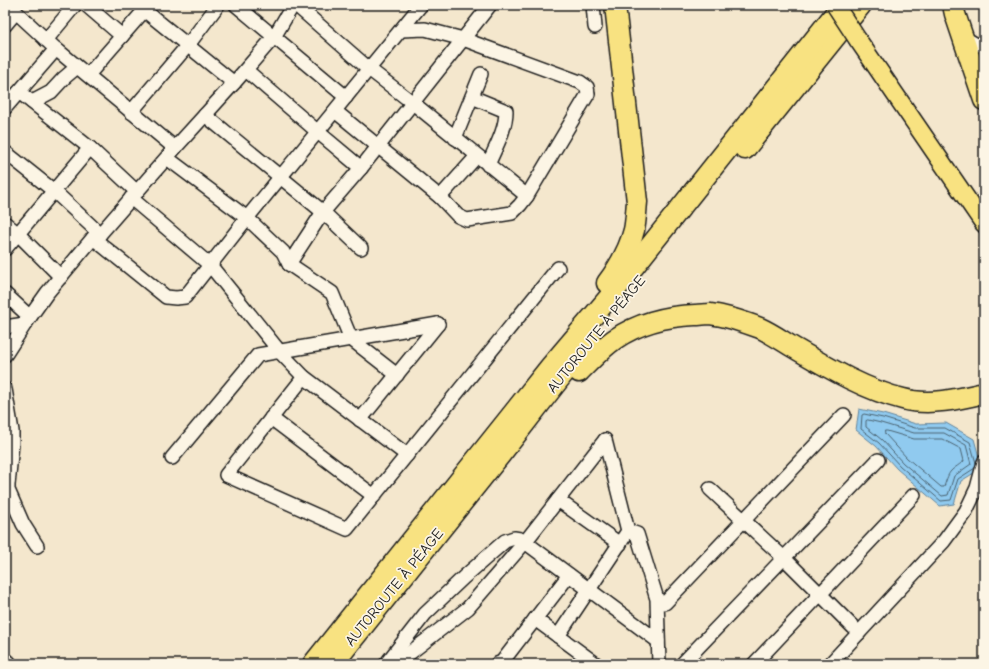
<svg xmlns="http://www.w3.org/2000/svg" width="989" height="669" viewBox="0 0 989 669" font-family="'Comic Neue',sans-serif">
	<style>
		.water { fill: #90caef; stroke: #62849b }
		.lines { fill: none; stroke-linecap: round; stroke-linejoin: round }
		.shore { stroke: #4a6270; stroke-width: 1 }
		.minor-casing { stroke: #1c1c1c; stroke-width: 16 }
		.major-casing { stroke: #1c1c1c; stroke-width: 20 }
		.highway-casing { stroke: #1c1c1c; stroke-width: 23 }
		.minor { stroke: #fcf5e5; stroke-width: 13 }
		.major { stroke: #f8e281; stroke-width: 17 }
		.highway { stroke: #f8e281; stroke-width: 20 }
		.major-bridge-casing { stroke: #1c1c1c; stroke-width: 20; stroke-linecap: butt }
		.major-bridge { stroke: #f8e281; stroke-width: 17 }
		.labels { text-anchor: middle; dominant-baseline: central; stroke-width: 3.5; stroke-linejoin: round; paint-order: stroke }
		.street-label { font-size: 15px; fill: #1c1c1c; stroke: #fcf5e5 }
	</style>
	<rect width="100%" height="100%" fill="#f4e7cd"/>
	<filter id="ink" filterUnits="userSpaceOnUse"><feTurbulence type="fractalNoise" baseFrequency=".025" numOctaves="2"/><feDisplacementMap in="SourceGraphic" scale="8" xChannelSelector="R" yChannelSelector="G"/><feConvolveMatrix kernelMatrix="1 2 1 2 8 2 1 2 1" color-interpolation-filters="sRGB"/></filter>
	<g filter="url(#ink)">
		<path class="water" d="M859 409 883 414 916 424 946 423 974 439 982 468 961 481 954 504 940 506 897 469 876 446 856 430Z"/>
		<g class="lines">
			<g class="shore">
				<path d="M868 420 881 423 914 433H944L966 445 971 464 954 476 948 495 942 496 903 463 882 440 866 427V421Z"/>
				<path d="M885 431H887L914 439H942L961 449 964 461C950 472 950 468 944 487H941L907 458 885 434Z"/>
				<path d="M975 468 958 479 951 500 941 501 900 466 879 443 861 429 862 415 864 414 883 418 915 428H945L970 442 976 463"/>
			</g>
			<g class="minor-casing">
				<g id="minor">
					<path d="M6 5 16 12 56 49 175 148"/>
					<path d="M86 5 122 36"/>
					<path d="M236 5 346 97"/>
					<path d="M296 5 369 69 413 103 527 196 520 205 512 213 467 220 458 216 440 197 335 111"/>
					<path d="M593 5 595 27"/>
					<path d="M144 10 234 83"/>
					<path d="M5 25 16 12"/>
					<path d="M401 30 425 29 463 39 580 82 587 87 588 94 527 196"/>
					<path d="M963 37 975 44 984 46"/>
					<path d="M46 40 75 5"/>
					<path d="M246 70 318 132 361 168"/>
					<path d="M88 75 149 5"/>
					<path d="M19 92 90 148 137 192"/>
					<path d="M472 97 506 111C506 130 495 148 488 165"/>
					<path d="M32 102 51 92 64 78 77 67"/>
					<path d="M5 108 56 49"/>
					<path d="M131 112 188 45 218 5"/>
					<path d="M205 115 323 212 361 248"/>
					<path d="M455 138 481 74"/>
					<path d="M5 152 54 191 100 234"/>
					<path d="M167 158 247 218 283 252 289 264 332 293 351 339 397 375"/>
					<path d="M440 197 477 156"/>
					<path d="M131 198 210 265 280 352 304 377 407 455"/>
					<path d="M5 223 18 234 61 277"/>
					<path d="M93 238 166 297 176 298 185 297 247 218 421 5"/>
					<path d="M5 249 90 148"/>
					<path d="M289 264 323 212 361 168 490 5"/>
					<path d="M5 294 30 317"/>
					<path d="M5 327 25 324"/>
					<path d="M5 355 25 324 47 293 93 238 100 234 175 148 234 83 274 37 293 5"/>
					<path d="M304 377 226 475 347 529 558 268"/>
					<path d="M5 389 12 431V444L8 485V490L23 524 37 546"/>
					<path d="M271 418 374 496"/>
					<path d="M360 420 438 324"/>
					<path d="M172 458 258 355 438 324"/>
					<path d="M710 489 784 558 859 633"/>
					<path d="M558 500 620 544"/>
					<path d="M628 531 637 534 657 599 659 664"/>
					<path d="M665 603 844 415"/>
					<path d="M535 619 596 664"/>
					<path d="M558 636 628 531 605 440"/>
					<path d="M5 661 9 662 10 664"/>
					<path d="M386 664 425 614 464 577 505 541 514 538 520 539 525 542 658 641"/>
					<path d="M388 664 406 656 468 608 525 542 605 440"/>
					<path d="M497 664 502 662 569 575"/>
					<path d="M682 664 878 460"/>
					<path d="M754 664 914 495"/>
					<path d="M830 664 944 541 966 511 977 488 984 462"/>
				</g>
			</g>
			<g class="major-casing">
				<path id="major" d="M858 40 984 224"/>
			</g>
			<g class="highway-casing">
				<g id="highway">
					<path d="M953 5 955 14 984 100"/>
					<path d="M745 149 861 5"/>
					<path d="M607 283C619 267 629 250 634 230 636 221 636 211 637 202L615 5"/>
					<path d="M579 372C591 360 602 348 615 339 640 322 666 316 695 315 700 315 705 314 710 314 727 316 744 322 760 328 771 333 781 340 791 346 827 367 863 389 903 399 929 406 959 399 984 393"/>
					<path d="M313 664 550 367 612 294 842 5"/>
					<path d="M333 664 501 454 553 387 590 340"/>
				</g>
			</g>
			<use href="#minor" class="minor"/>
			<use href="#major" class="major"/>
			<use href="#highway" class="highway"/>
			<g class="major-bridge-casing">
				<path id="major-bridge" d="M835 5 858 40"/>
			</g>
			<use href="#major-bridge" class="major-bridge"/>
		</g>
	</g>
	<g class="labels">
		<g class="street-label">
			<text transform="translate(596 334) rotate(-51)">AUTOROUTE À PÉAGE</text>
			<text transform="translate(394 587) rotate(-51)">AUTOROUTE À PÉAGE</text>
		</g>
	</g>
	<rect width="989" height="669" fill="none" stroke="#fcf5e5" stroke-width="20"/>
	<rect x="10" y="10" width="969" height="649" fill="none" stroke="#1c1c1c" stroke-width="1.5" filter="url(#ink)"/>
</svg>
